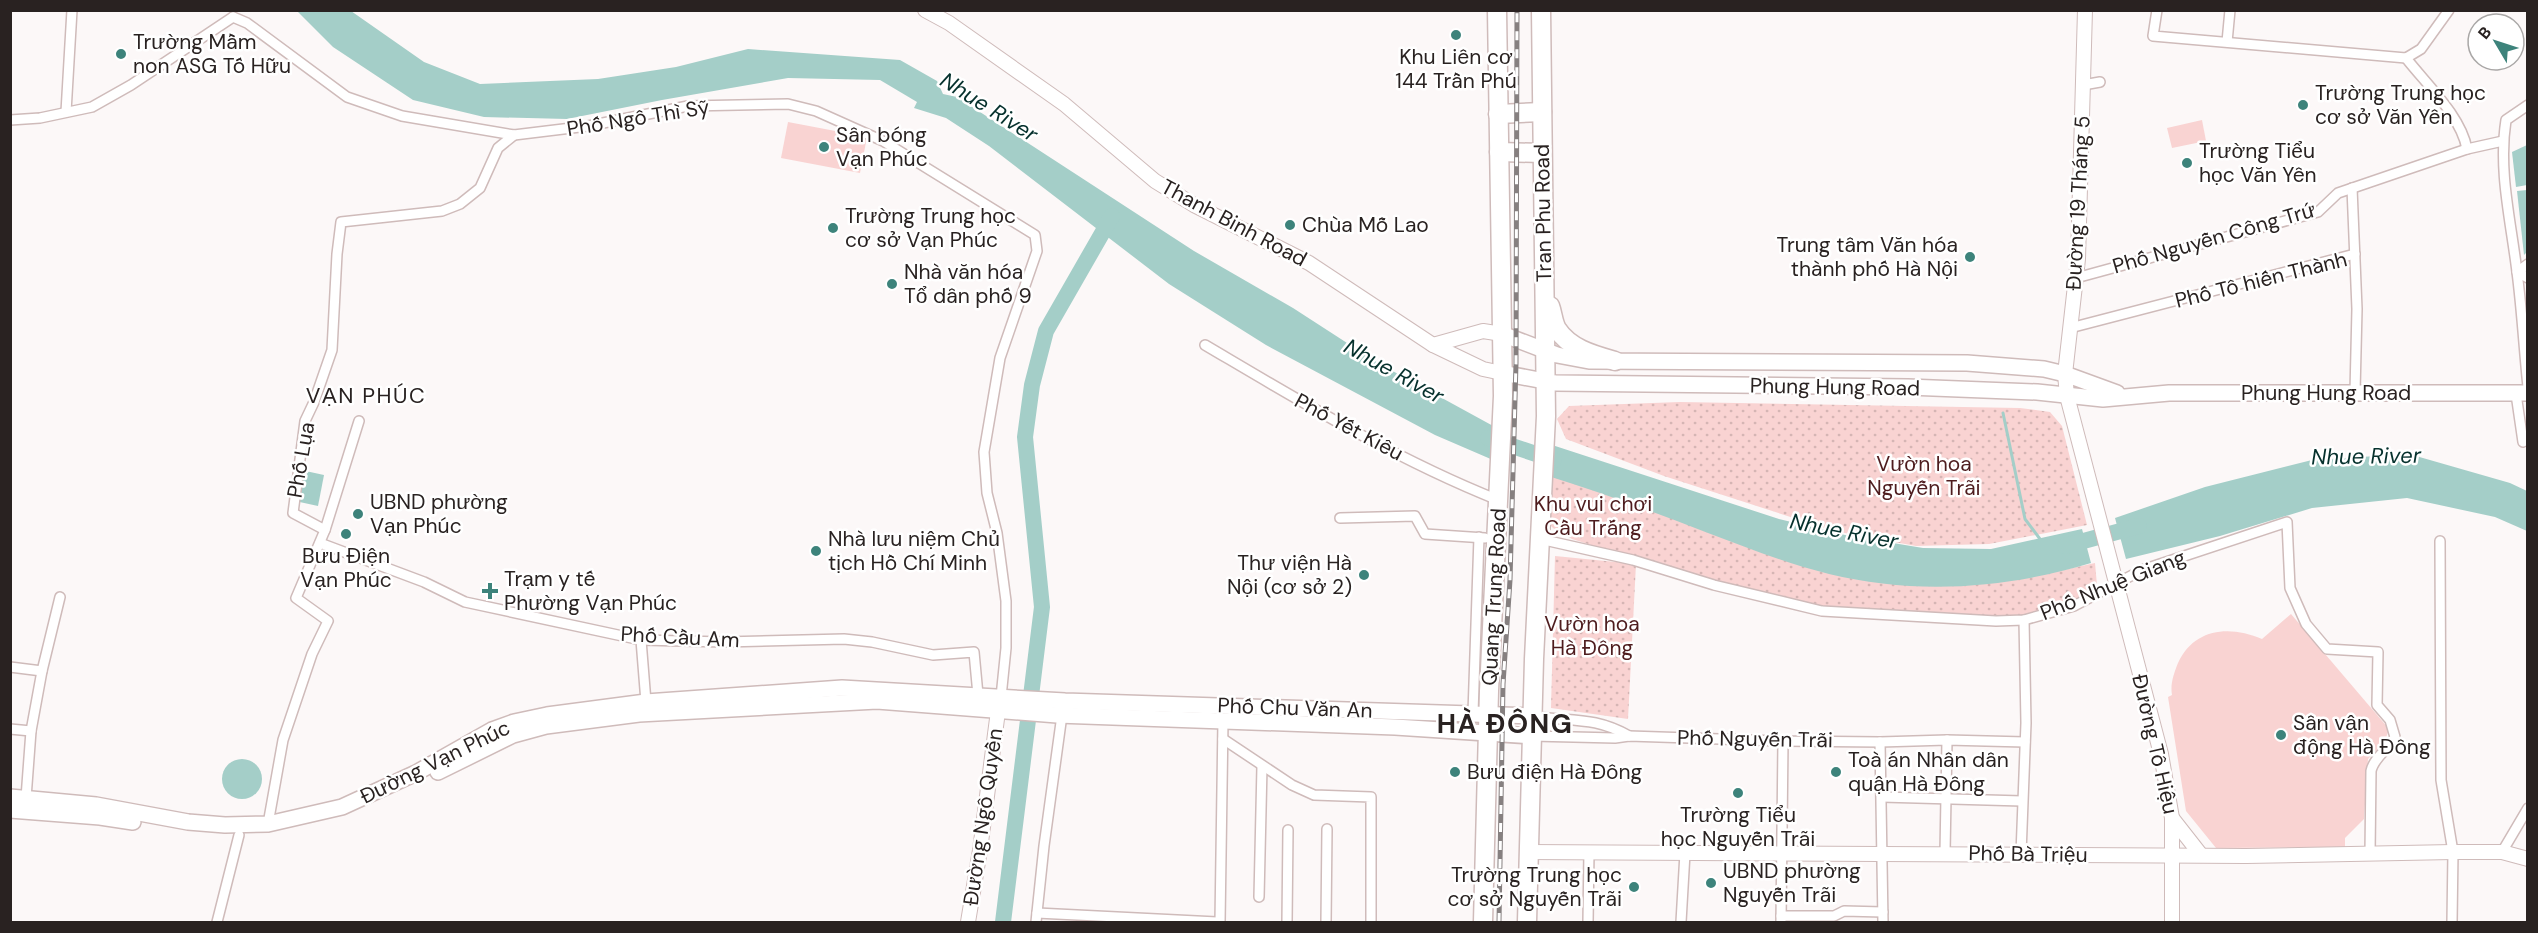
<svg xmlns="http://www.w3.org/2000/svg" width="2538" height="933" viewBox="0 0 2538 933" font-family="'DM Sans',sans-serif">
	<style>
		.grass { fill: #f9d3d2 }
		.park { fill: url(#park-dots) }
		.water { fill: #a4cec8 }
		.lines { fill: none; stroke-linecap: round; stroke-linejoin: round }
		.stream { stroke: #a4cec8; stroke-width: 3 }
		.river { stroke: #a4cec8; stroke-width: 16 }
		.street-casing { stroke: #cfbbba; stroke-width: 12 }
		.secondary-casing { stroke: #cfbbba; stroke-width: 16 }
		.primary-casing { stroke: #cfbbba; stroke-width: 18 }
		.highway-casing { stroke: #cfbbba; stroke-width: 21 }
		.street { stroke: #fff; stroke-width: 9 }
		.secondary { stroke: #fff; stroke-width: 14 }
		.primary { stroke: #fff; stroke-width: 15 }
		.highway { stroke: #fff; stroke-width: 18 }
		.rail-casing { stroke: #868080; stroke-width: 5 }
		.rail { stroke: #fff; stroke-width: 3; stroke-dasharray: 9; stroke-linecap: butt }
		.poi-dot { fill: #3d837b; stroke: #fff; stroke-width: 2 }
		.labels { text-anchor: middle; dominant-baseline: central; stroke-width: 5; stroke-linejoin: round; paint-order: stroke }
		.poi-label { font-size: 21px; fill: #292221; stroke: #fff; text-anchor: start }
		.street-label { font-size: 21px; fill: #292221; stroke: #fff }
		.park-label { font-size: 21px; fill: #4e1c1e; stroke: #fff }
		.water-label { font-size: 22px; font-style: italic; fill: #06312d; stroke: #fff }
		.neighbourhood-label { font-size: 22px; letter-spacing: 1.5px; fill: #292221; stroke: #fff }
		.district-label { font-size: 27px; font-weight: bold; letter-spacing: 1.5px; fill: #292221; stroke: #fff }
	</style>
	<defs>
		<pattern id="park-dots" width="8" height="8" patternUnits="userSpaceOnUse" patternTransform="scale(1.5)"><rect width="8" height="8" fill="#f9d3d2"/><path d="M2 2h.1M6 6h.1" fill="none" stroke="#d5b5b4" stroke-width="1.8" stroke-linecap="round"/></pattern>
	</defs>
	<rect width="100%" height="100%" fill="#fcf8f8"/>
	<g class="grass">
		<path d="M2202 120 2206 141 2172 148 2167 128Z"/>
		<path d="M788 122 867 137 860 173 781 158Z"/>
		<path d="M2291 614 2389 729 2385 741 2368 759 2364 819 2345 838V847L2216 848 2186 811 2168 697 2172 695C2170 684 2174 673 2178 663 2194 628 2230 625 2262 639Z"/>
	</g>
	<g class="park">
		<path d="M1680 402 2020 408 2050 412 2062 426 2087 525 1989 544 1916 546 1834 531 1664 476 1566 439 1557 419 1569 406Z"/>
		<path d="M1553 476C1654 503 1748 554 1851 578 1862 581 1875 581 1887 582 1958 590 2025 579 2095 563L2097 585 2074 604 2024 617 1996 620 1822 609 1715 584 1572 539C1566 535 1556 532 1551 526 1542 514 1544 487 1553 476Z"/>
		<path d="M1555 556 1636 564 1628 719 1551 708Z"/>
	</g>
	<g class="water">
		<path d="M297 11H351L424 62 480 84 598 79 676 67 748 49 900 60 937 81 943 94 957 97 1194 251 1293 308 1378 363 1495 427 1493 460 1435 435 1266 345 1169 284 989 146 946 118 914 108 917 102 880 80 788 78 662 100 567 119 484 117 413 100 333 47Z"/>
		<path d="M2527 145V185L2516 187 2512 152Z"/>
		<path d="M2527 190V252L2524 255 2517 191Z"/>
		<path d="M1546 443 1779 519 1845 535 1923 548 1991 549 2082 529 2091 563C2006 589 1915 595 1829 574 1788 564 1748 548 1708 533 1654 512 1600 492 1545 475Z"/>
		<path d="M2409 454 2510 483 2527 491V531L2495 517 2407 498 2312 508 2220 536 2126 559 2115 518 2205 487 2312 460Z"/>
		<path d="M301 470 324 475 318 506 295 501Z"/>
		<circle cx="242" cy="779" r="20"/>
	</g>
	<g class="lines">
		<path class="stream" d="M2003 413 2025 519 2040 539"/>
		<g class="river">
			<path d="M1488 438 1554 460"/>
			<path d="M2065 546 2139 526"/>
			<path d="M1003 922 1042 607 1025 437 1032 385 1046 331 1112 216"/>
		</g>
		<g class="street-casing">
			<g id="street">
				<path d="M2157 10 2153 36 2406 58"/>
				<path d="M233 17 247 23 347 97 402 116 514 135 588 126 688 106 788 104 816 111 883 141 1035 235 1037 251 1000 358 984 452 987 493 997 533 1006 601V648L1001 697"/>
				<path d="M2227 42 2230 10"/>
				<path d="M2406 58C2427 85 2461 116 2467 149"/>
				<path d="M2406 58 2421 49 2449 10"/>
				<path d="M2083 85 2100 82"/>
				<path d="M2528 105 2506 120C2498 171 2511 221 2517 272 2522 310 2524 349 2528 387"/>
				<path d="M66 112 72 10"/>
				<path d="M10 120 40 118 92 107 131 85 233 17"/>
				<path d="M2352 188 2357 309 2355 392"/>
				<path d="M2528 264 2517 272 2528 278"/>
				<path d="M2076 278 2318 212 2338 193 2467 149 2503 141"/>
				<path d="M2070 328 2355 254"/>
				<path d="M1205 345C1300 401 1395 459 1498 500"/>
				<path d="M2516 394 2523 442"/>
				<path d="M1340 518 1415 516 1425 534 1485 538"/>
				<path d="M325 530 359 421"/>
				<path d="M1540 539 1633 560 1714 585 1822 611 1996 621 2024 620 2074 606 2142 570 2287 522 2290 588 2306 624 2327 649 2378 652 2377 705 2390 720 2395 737C2388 750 2374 757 2371 771L2370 853"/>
				<path d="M2440 541 2441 780 2453 852 2452 922"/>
				<path d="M320 543 424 582 465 602 641 640 724 642 844 639 872 642 933 655 974 652 978 695"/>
				<path d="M641 640 646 702"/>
				<path d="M10 667 42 671"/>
				<path d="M1473 713 1479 537"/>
				<path d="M1532 716C1570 722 1594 716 1629 736"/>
				<path d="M10 729 31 731"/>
				<path d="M1532 736 1615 738 1629 736 1783 741 1880 742 1947 740 2025 742"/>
				<path d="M1223 739 1292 785 1314 795 1371 797V922"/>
				<path d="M1880 742 1883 922"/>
				<path d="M1882 797 2022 801"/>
				<path d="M26 798 31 731 42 671 60 597"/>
				<path d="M268 824 283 740 312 654 328 621 296 598 325 530 293 513 305 421 314 402 332 350 337 254 341 222 442 211 460 204 480 188 498 148 514 135"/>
				<path d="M2502 852 2528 808"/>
				<path d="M1945 853 1947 740"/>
				<path d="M2021 854 2026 723 2024 620"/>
				<path d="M1259 897 1262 766"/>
				<path d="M1037 913 1217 922"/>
				<path d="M1781 916H1834L1844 911 1883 912"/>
				<path d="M217 922 239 835"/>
				<path d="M1036 922 1044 846 1062 715"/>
				<path d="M1220 922 1223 721"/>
				<path d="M1287 922 1288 830"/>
				<path d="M1326 922 1327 829"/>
				<path d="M1588 922 1589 851"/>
				<path d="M1681 922 1685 853"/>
				<path d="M1781 922 1783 741"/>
			</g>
		</g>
		<g class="secondary-casing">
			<g id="secondary">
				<path d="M925 10 949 23 1064 104 1155 181 1194 205 1309 263 1433 345 1483 369 1502 373"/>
				<path d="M2085 10 2078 259 2065 374 2067 396 2161 754 2172 818V922"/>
				<path d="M1433 345 1483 331 1502 334"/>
				<path d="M2172 818 2201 855"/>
				<path d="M1527 852 2246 856 2453 852H2502L2528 859"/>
				<path d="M968 922 980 850 998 711"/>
			</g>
		</g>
		<g class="primary-casing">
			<g id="primary">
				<path d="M1502 334 1557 355 1589 361 1967 363 2044 369 2065 374 2117 393"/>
				<path d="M1502 373 1555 383 1908 387 2037 392 2103 399 2169 393H2528"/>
				<path d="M438 772 513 735 546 726 639 714 877 701 1057 715 1395 727 1532 736"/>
				<path d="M10 797 96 805 188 822 225 825 268 824 342 807 416 773 492 730 514 722 547 715 646 702 842 688 1065 701 1532 716"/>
				<path d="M10 810 100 817 133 822"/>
			</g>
		</g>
		<g class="highway-casing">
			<g id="highway">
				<path d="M1498 114 1542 112"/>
				<path d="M1499 152 1542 153"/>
				<path d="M1550 306C1553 314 1553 322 1557 329 1570 349 1594 355 1615 361"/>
				<path d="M1483 922 1489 691 1503 396 1497 10"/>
				<path d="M1527 922 1534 659 1546 416 1541 10"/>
			</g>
		</g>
		<use href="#street" class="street"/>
		<use href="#secondary" class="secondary"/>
		<use href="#primary" class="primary"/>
		<use href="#highway" class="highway"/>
		<g class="rail-casing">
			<path id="rail" d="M1499 922 1503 684 1510 580 1516 363 1517 10"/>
		</g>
		<use href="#rail" class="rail"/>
	</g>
	<g class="poi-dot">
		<circle cx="1456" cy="35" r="6"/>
		<circle cx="121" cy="54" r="6"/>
		<circle cx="2303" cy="105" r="6"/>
		<circle cx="824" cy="147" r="6"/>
		<circle cx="2187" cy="163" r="6"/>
		<circle cx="1290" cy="225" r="6"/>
		<circle cx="833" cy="228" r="6"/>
		<circle cx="1970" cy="257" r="6"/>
		<circle cx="892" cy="284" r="6"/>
		<circle cx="358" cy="514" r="6"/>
		<circle cx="346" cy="534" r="6"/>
		<circle cx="816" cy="551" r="6"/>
		<circle cx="1364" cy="575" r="6"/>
		<path d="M487 582h6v6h6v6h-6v6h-6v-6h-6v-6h6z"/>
		<circle cx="2281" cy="735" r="6"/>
		<circle cx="1455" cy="772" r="6"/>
		<circle cx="1836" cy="772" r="6"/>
		<circle cx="1738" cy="793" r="6"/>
		<circle cx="1711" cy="883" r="6"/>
		<circle cx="1634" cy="887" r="6"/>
	</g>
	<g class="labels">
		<g class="poi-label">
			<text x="133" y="42">Trường Mầm<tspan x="133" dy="24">non ASG Tố Hữu</tspan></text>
			<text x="1456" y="57" text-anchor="middle">Khu Liên cơ<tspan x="1456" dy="24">144 Trần Phú</tspan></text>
			<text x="2315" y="93">Trường Trung học<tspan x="2315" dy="24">cơ sở Văn Yên</tspan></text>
			<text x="836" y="135">Sân bóng<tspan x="836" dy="24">Vạn Phúc</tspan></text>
			<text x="2199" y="151">Trường Tiểu<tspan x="2199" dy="24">học Văn Yên</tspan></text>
			<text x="845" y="216">Trường Trung học<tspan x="845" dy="24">cơ sở Vạn Phúc</tspan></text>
			<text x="1302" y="225">Chùa Mỗ Lao</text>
			<text x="1958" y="245" text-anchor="end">Trung tâm Văn hóa<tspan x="1958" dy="24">thành phố Hà Nội</tspan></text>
			<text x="904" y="272">Nhà văn hóa<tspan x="904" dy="24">Tổ dân phố 9</tspan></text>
			<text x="370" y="502">UBND phường<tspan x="370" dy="24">Vạn Phúc</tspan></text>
			<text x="828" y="539">Nhà lưu niệm Chủ<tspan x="828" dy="24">tịch Hồ Chí Minh</tspan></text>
			<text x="346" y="556" text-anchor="middle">Bưu Điện<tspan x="346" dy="24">Vạn Phúc</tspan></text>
			<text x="1352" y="563" text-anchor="end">Thư viện Hà<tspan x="1352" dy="24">Nội (cơ sở 2)</tspan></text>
			<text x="504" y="579">Trạm y tế<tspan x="504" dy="24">Phường Vạn Phúc</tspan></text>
			<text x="2293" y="723">Sân vận<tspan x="2293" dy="24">động Hà Đông</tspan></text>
			<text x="1848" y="760">Toà án Nhân dân<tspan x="1848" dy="24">quận Hà Đông</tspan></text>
			<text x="1467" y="772">Bưu điện Hà Đông</text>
			<text x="1738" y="815" text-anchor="middle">Trường Tiểu<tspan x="1738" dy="24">học Nguyễn Trãi</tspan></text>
			<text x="1723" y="871">UBND phường<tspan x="1723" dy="24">Nguyễn Trãi</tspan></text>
			<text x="1622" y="875" text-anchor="end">Trường Trung học<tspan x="1622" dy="24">cơ sở Nguyễn Trãi</tspan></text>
		</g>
		<g class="street-label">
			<text transform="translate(638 118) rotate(-9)">Phố Ngô Thì Sỹ</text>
			<text transform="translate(2078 203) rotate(-87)">Đường 19 Tháng 5</text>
			<text transform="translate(1543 213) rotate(-91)">Tran Phu Road</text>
			<text transform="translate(1234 223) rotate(28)">Thanh Binh Road</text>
			<text transform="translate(2214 238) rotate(-16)">Phố Nguyễn Công Trứ</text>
			<text transform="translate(2261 280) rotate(-14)">Phố Tô hiến Thành</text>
			<text transform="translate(1835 387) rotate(1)">Phung Hung Road</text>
			<text x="2326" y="393">Phung Hung Road</text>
			<text transform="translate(1349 427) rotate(28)">Phố Yết Kiêu</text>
			<text transform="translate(301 460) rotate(-80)">Phố Lụa</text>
			<text transform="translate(2113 585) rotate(-22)">Phố Nhuệ Giang</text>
			<text transform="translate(1494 597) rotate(-87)">Quang Trung Road</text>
			<text transform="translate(680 637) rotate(3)">Phố Cầu Am</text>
			<text transform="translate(1295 708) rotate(2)">Phố Chu Văn An</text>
			<text transform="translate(1755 739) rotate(1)">Phố Nguyễn Trãi</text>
			<text transform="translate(2155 744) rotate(77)">Đường Tô Hiệu</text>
			<text transform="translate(435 762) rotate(-26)">Đường Vạn Phúc</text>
			<text transform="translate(983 817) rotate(-82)">Đường Ngô Quyền</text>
			<text transform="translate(2028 854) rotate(1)">Phố Bà Triệu</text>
		</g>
		<g class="park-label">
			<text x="1924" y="464">Vườn hoa<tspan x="1924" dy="24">Nguyễn Trãi</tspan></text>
			<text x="1593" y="504">Khu vui chơi<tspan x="1593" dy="24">Cầu Trắng</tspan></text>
			<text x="1592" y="624">Vườn hoa<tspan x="1592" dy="24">Hà Đông</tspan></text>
		</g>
		<g class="water-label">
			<text transform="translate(989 107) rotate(32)">Nhue River</text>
			<text transform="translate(1394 371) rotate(29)">Nhue River</text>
			<text transform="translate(2366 456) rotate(-1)">Nhue River</text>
			<text transform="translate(1844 531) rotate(11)">Nhue River</text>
		</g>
		<g class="neighbourhood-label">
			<text x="366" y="395">VẠN PHÚC</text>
		</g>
		<g class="district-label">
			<text x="1505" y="723">HÀ ĐÔNG</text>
		</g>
	</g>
	<rect width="2538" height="933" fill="none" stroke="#292221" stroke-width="24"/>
	<g transform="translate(2496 42) rotate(309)"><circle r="28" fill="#ffffff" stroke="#a9a7a6" stroke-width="1.5"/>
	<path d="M0-4.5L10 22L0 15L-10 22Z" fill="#3d837b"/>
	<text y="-9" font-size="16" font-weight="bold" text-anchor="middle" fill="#292221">B</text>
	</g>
</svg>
